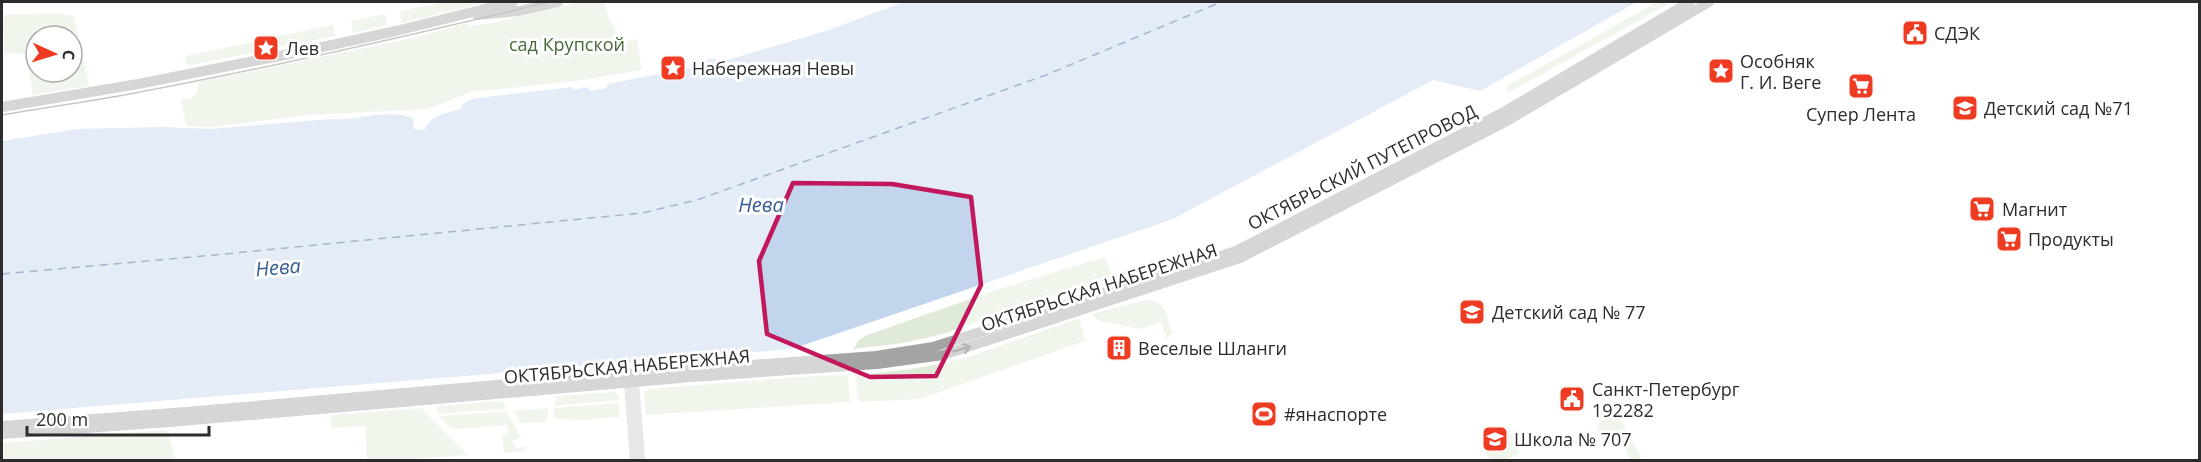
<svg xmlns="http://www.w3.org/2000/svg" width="2201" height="462" viewBox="0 0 2201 462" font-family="'Open Sans',sans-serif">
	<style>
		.green { fill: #dfebd8; fill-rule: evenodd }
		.water { fill: #c3d4ed }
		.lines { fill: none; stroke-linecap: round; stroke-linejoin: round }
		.ferry { stroke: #365d92; stroke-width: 1.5; stroke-dasharray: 8 6; stroke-linecap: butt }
		.minor { stroke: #c9c9c9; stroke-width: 8 }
		.major { stroke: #a4a4a4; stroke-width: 10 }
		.tram { stroke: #818181; stroke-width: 1.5 }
		.oneway { stroke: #5c5c5c }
		.marked { fill: none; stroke: #c2185b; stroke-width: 4.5; stroke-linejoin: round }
		.labels { text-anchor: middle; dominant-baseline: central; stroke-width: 6; stroke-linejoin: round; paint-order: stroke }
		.poi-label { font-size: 18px; fill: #2c2c2c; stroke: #fff; text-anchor: start }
		.park-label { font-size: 18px; fill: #456a37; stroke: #fff }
		.street-label { font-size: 18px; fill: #2c2c2c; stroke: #fff }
		.water-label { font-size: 20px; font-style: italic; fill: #365d92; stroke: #fff }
	</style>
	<rect width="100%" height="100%" fill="#fff"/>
	<g class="green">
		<path d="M444 2H487L402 23 400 11Z"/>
		<path d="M578 2H604C606 6 606 12 608 16 612 25 620 34 612 43L618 44 637 39 642 70 577 81 471 92 428 109 309 115 210 127 187 126 180 99C192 101 199 94 198 82L408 39 468 23 469 26 493 23Z"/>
		<path d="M1657 2H1672L1510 92H1506L1507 86Z"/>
		<path d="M60 13 74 16 89 86 33 95 26 54 4 53 3 15ZM36 36H72V72H36Z"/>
		<path d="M385 14 387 25 353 33 351 21Z"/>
		<path d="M333 25 335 36 187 66 185 56Z"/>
		<path d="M1105 257 1112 275 943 334 903 343 853 349 859 340 867 335 999 289Z"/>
		<path d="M1146 300C1167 301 1167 316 1172 333L1167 339 1161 322 1141 329 1098 321 1091 314Z"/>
		<path d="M1080 318 1085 341 920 399 860 402 857 396 856 375 904 370 946 363 971 356Z"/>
		<path d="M848 375 850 402 646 415 644 394 647 389 798 377Z"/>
		<path d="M614 392 618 394 619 400 555 406 556 396Z"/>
		<path d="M502 401 507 409 437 414V407L439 406Z"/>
		<path d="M619 403 620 417 572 421 569 419H556L554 416V408Z"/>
		<path d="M421 408 468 455 400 460H367L365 426 331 428 330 415Z"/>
		<path d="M548 408 547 420 543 422 521 423 514 411Z"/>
		<path d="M507 411 520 437 512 441 516 449 524 446 527 451 504 453 502 435 508 433 507 425 457 429 450 427 439 416Z"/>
		<path d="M1617 413 1642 460H1631L1619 437 1605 445 1597 430 1598 424Z"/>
		<path d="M1507 427 1520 453 1506 460H1490L1480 441Z"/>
		<path d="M167 430 176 460H2V443Z"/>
	</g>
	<path class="water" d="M904 2H1637L1480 91 1433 80 1173 219 792 349 2 414V141L77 129 164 127 211 129 331 119C358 121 387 108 413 118L414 128 418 130 425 129C432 114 447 113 461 109L462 105 470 99 572 87 573 90 588 87 590 91 607 88V84L696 67 695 62 711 59 727 60 826 31Z"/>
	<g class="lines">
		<path class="ferry" d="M2 274 214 255 642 213 697 200 1046 75 1221 2"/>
		<g class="minor">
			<path d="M630 377 628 383 634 460"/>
			<path d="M633 377 635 382 641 460"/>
		</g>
		<g class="major">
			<path d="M477 15 519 11 558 2"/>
			<path d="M2 107 138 84 295 53 396 31 513 2"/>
			<path d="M2 426 186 412 599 376 876 356 933 347 1236 251 1502 113 1690 2"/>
			<path d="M2 434 170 422 692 377 877 364 943 355 1240 258 1507 121 1709 2"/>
		</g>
		<path class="tram" d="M2 115C48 107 94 101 140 92 277 66 413 35 548 2"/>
	</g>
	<defs><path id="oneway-shaft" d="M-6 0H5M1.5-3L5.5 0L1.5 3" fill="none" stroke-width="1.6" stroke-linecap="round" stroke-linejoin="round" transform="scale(1.5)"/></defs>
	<use class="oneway" href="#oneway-shaft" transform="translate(962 349) rotate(-16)"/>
	<path d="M0 0H2201V462H0ZM793 183 892 184 971 197 981 285 936 376 870 377 767 334 759 261Z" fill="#fff" fill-opacity=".55" fill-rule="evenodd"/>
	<path class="marked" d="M793 183 892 184 971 197 981 285 936 376 870 377 767 334 759 261Z"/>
	<defs>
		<g id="civic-square" transform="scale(1.35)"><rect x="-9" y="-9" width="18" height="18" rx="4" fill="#ef3b22" stroke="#fff"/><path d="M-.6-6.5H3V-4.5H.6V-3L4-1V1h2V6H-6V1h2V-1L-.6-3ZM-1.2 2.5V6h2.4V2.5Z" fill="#fff"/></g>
		<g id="sight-square" transform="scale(1.35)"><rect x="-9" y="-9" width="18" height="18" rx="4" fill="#ef3b22" stroke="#fff"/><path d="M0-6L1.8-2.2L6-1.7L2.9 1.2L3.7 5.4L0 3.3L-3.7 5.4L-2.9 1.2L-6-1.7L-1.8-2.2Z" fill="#fff"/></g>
		<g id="supermarket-square" transform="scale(1.35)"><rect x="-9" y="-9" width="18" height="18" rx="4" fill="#ef3b22" stroke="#fff"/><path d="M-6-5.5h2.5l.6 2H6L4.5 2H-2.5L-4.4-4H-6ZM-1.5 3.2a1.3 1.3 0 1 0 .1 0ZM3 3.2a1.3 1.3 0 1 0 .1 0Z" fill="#fff"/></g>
		<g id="school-square" transform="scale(1.35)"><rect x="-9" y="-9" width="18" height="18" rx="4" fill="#ef3b22" stroke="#fff"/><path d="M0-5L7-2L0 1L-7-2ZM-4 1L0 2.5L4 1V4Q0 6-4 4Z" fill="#fff"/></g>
		<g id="building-square" transform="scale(1.35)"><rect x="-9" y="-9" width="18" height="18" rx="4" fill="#ef3b22" stroke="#fff"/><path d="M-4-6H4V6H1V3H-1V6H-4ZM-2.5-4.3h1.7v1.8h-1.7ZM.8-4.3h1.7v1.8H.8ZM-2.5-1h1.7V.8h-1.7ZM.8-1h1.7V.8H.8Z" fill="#fff"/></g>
		<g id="stadium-square" transform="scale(1.35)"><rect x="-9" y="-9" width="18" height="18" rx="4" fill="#ef3b22" stroke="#fff"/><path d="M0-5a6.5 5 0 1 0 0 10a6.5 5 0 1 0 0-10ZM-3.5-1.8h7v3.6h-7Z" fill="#fff"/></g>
	</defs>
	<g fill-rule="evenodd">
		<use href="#civic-square" x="1915" y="33"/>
		<use href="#sight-square" x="266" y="48"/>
		<use href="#sight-square" x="673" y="68"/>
		<use href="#sight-square" x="1721" y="71"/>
		<use href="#supermarket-square" x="1861" y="86"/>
		<use href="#school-square" x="1965" y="108"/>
		<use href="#supermarket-square" x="1982" y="209"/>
		<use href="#supermarket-square" x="2009" y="239"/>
		<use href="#school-square" x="1472" y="312"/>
		<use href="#building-square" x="1119" y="348"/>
		<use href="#civic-square" x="1572" y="399"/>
		<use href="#stadium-square" x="1264" y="414"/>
		<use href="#school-square" x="1495" y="439"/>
	</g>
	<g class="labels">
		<g class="poi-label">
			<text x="1934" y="33">СДЭК</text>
			<text x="286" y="48">Лев</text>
			<text x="1740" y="61">Особняк<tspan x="1740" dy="21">Г. И. Веге</tspan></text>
			<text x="692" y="68">Набережная Невы</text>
			<text x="1984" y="108">Детский сад №71</text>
			<text x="1861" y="114" text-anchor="middle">Супер Лента</text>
			<text x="2002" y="209">Магнит</text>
			<text x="2028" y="239">Продукты</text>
			<text x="1492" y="312">Детский сад № 77</text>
			<text x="1138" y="348">Веселые Шланги</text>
			<text x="1592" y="389">Санкт-Петербург<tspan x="1592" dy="21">192282</tspan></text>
			<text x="1284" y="414">#янаспорте</text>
			<text x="1514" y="439">Школа № 707</text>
		</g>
		<g class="park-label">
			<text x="567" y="44">сад Крупской</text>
		</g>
		<g class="street-label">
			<text transform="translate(1362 167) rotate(-27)">ОКТЯБРЬСКИЙ ПУТЕПРОВОД</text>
			<text transform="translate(1099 287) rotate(-18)">ОКТЯБРЬСКАЯ НАБЕРЕЖНАЯ</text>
			<text transform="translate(627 366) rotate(-5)">ОКТЯБРЬСКАЯ НАБЕРЕЖНАЯ</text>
		</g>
		<g class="water-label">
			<text x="761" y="204">Нева</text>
			<text transform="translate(278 267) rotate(-5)">Нева</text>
		</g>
	</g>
	<rect width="2201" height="462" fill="none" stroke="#2c2c2c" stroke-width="6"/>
	<g transform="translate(54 54) rotate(94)"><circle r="28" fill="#ffffff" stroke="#ababab" stroke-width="1.5"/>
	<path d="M0-4.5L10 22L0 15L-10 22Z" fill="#ef3b22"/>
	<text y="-9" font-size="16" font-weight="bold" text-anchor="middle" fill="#2c2c2c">С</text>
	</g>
	<path d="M27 426v9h182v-9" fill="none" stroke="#2c2c2c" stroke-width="3"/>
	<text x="36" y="426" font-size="18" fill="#2c2c2c" stroke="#ffffff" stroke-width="4.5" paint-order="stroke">200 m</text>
</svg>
